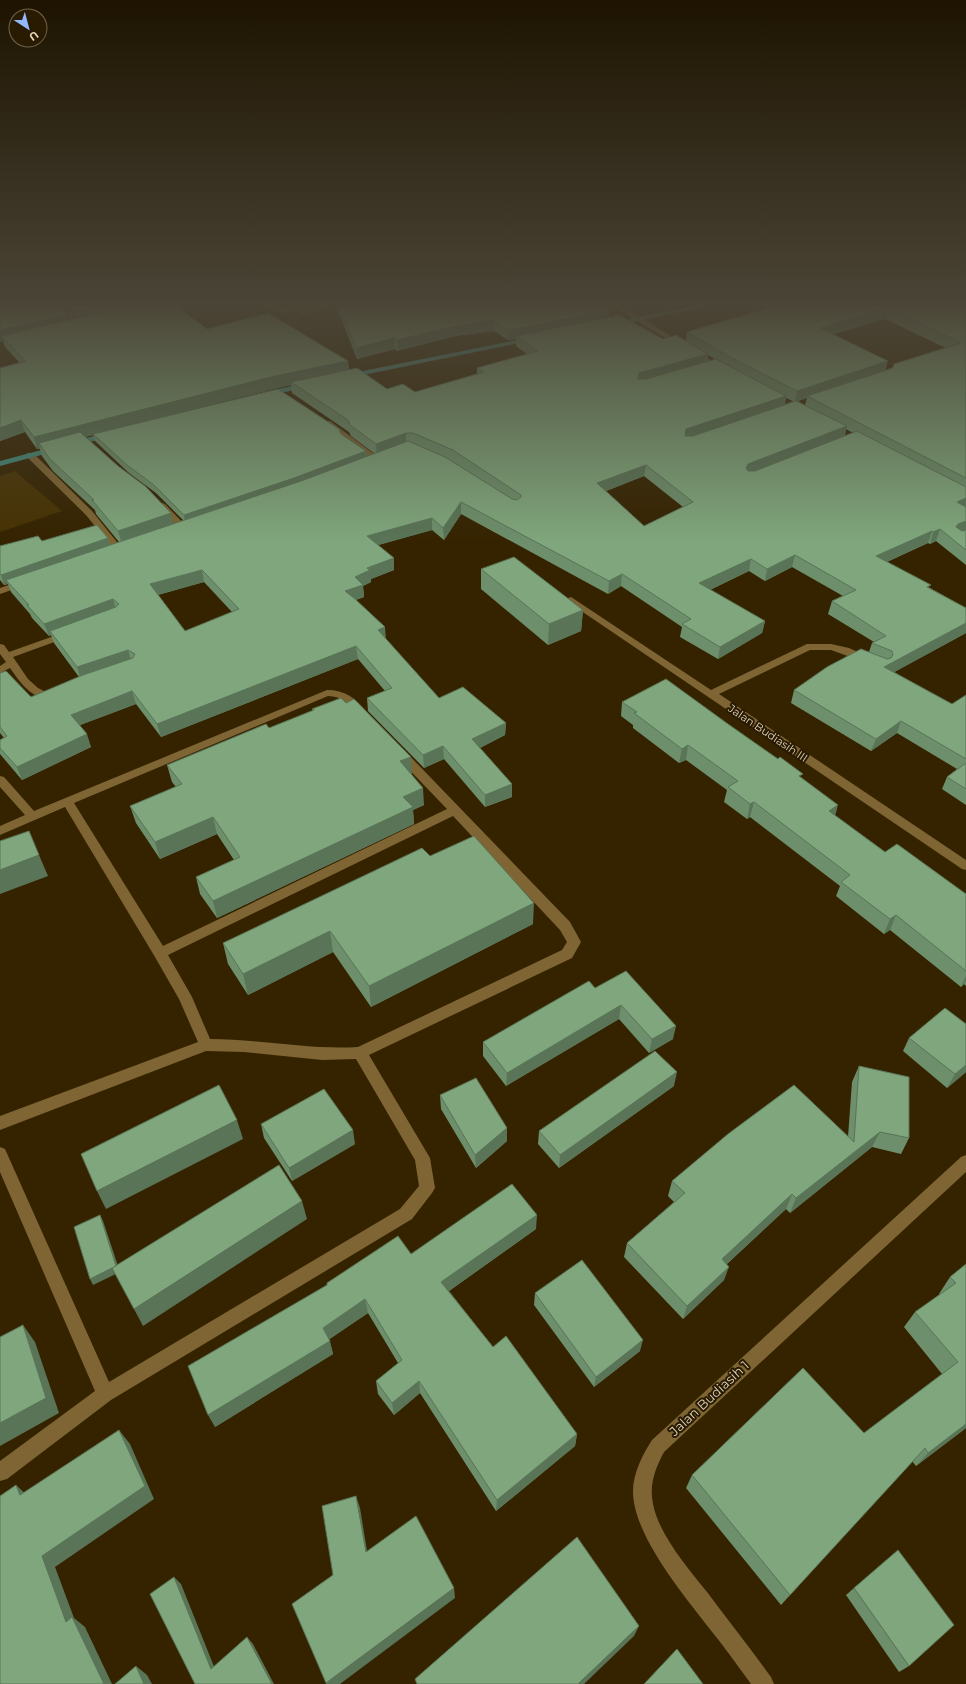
<svg xmlns="http://www.w3.org/2000/svg" width="966" height="1684" viewBox="0 0 966 1684" font-family="Montserrat,sans-serif">
	<style>
		.green { fill: #473202 }
		.lines { fill: none; stroke-linecap: round; stroke-linejoin: round }
		.minor { fill: #7e6533; fill-rule: evenodd }
		.major { fill: #43887a; fill-rule: evenodd }
		.wall { fill: #6d8f6b; fill-rule: evenodd }
		.shaded-wall { fill: #597457 }
		.building { fill: #7fa67c; stroke: #597457; fill-rule: evenodd }
		.labels { text-anchor: middle; dominant-baseline: central; stroke-width: 4; stroke-linejoin: round; paint-order: stroke }
		.street-label { font-size: 11px; fill: #e0d2b9; stroke: #281b02 }
		.near-street-label { font-size: 13px; fill: #e0d2b9; stroke: #281b02 }
	</style>
	<rect width="100%" height="100%" fill="#352300"/>
	<path class="green" d="M15 471 62 511 0 532V476Z"/>
	<g class="lines">
		<g class="minor">
			<path d="M63 306H69L78 328 77 329 72 328Z"/>
			<path d="M265 306H276L283 309 297 306H314L283 313Z"/>
			<path d="M320 306H334L303 314 300 312Z"/>
			<path d="M613 306H621L726 369 722 371H719Z"/>
			<path d="M324 421H330L378 457V461H372L324 425Z"/>
			<path d="M27 453H33L92 511 121 547 122 549 121 551H115L86 515 27 457Z"/>
			<path d="M162 503 165 504 186 526 187 528 186 530H180L159 508 158 506Z"/>
			<path d="M23 580 28 583 26 585 0 594V588Z"/>
			<path d="M571 597 711 690 807 644H831L849 648 871 658 872 660 867 663 831 650H810L719 694 966 860V870L962 869 568 602 566 600 568 598Z"/>
			<path d="M68 631 71 632 73 634 71 636 13 657 28 679 38 688 46 692 58 693 59 695 58 697C34 703 22 685 10 668L0 673V666L6 662 0 654V644L4 645 9 652Z"/>
			<path d="M327 690C344 690 357 698 366 712L365 714H357C349 705 342 696 328 696L74 803 163 946 447 809 396 756 394 753 396 750H404L570 922 581 942 572 958 369 1055 430 1158 435 1188 432 1193 412 1219 111 1400 7 1479 0 1481V1461L95 1391 0 1172V1147L5 1149 109 1382 400 1209 419 1186 415 1160 356 1059 322 1060 244 1052 206 1051 0 1130V1116L198 1042 179 999 155 957 65 807 0 835V826L25 815 0 787V776L4 777 34 811ZM453 816 560 930 567 942 562 950 358 1047C309 1050 260 1039 210 1039L192 997 168 955Z"/>
			<path d="M966 1155V1172L664 1452C655 1469 649 1485 653 1504 659 1535 688 1568 707 1592 728 1620 750 1648 771 1677L774 1684H751C737 1665 724 1646 709 1628 683 1594 633 1535 633 1491 633 1473 643 1454 652 1440L961 1157Z"/>
		</g>
		<g class="major">
			<path d="M693 306H709L613 326 610 324 613 322Z"/>
			<path d="M532 337 535 339 534 340 348 378 344 376 348 374Z"/>
			<path d="M307 383 311 385 310 387 266 396 262 394 263 392Z"/>
			<path d="M109 432H112V436L0 466V461Z"/>
		</g>
	</g>
	<g class="wall">
		<path d="M0 306 66 315 68 321 76 319 71 306H176L207 329 348 361 349 370 387 389 415 392 477 374V368L527 354 516 346V339L508 340 494 331 455 336 397 351 395 349 357 359 336 306H612L605 308 609 311V317L663 339 686 341 687 332 765 309V306H960L959 308 966 310V565L936 541 930 544 928 543 887 562 930 588 966 608V633L894 672 952 704 966 695V805L942 789 947 777 957 769 897 733 871 751 791 703 794 690 869 652 872 643 874 642 828 614 832 601 843 596 792 567 765 581 749 571 710 590 765 621 762 633 718 659 680 637 682 627 621 586 608 594 461 514 444 540 432 530 378 545 394 570 371 579V582L363 586 364 597 356 600 386 639 439 698 506 723 505 735 480 748 512 784V797L485 807 444 759 424 768 368 711 367 698 385 691 358 659 161 737 136 704 80 725 91 747 22 780 0 754V740L4 738 0 733V673L31 697 79 677 54 643 51 635 49 636 32 618 30 614 11 592 8 584 4 585 0 580V546L42 541 108 538 110 545 119 542 96 514 95 510 53 471 42 456 40 449H37L25 432 0 441 20 363 5 347 3 341 0 342ZM885 319 946 348 885 370 833 334ZM708 355 715 359 707 362ZM291 385 292 393 349 432 351 436 375 454 367 457 366 451 341 434 184 411 277 388ZM786 398 793 401 785 404ZM807 398 805 405 798 401ZM846 429 853 433 845 436ZM93 435 95 441 129 473 156 493 183 520 174 524 118 466 85 437ZM644 476 683 507 644 526 606 491ZM204 582 232 612 185 631 158 595Z"/>
		<path d="M962 306H966V309Z"/>
		<path d="M481 569 583 610 581 631 548 645 481 589Z"/>
		<path d="M622 702 802 778 835 815 885 852 966 894V986L964 984 961 987 890 930 884 934 836 896 840 886 750 817 747 819 724 802 727 790 686 760 679 763 633 728V725L621 716Z"/>
		<path d="M312 709 412 774H411L424 805 413 810 414 824 217 918 200 894 196 877 234 860 217 834 160 859 136 823 130 806 176 787 172 782 167 765 269 728 312 711Z"/>
		<path d="M430 856 533 924 371 1007 333 952 248 995 228 964 223 943Z"/>
		<path d="M595 988 673 1039 649 1053 619 1019 506 1086 483 1056V1042Z"/>
		<path d="M966 1024V1072L947 1088 903 1051 909 1038Z"/>
		<path d="M859 1066 909 1138 901 1154 872 1147 790 1213 786 1209 727 1264 724 1280 683 1319 624 1257 627 1243 674 1202 668 1196 672 1181 848 1137 852 1082Z"/>
		<path d="M674 1086 559 1168 538 1144 539 1131Z"/>
		<path d="M440 1095 507 1141 476 1168 441 1109Z"/>
		<path d="M261 1124 355 1144 292 1181 264 1138Z"/>
		<path d="M536 1229 449 1291 493 1347 577 1434 575 1446 496 1511 420 1393 394 1415 378 1394 376 1381 398 1363 368 1313 329 1339 333 1354 215 1427 327 1285V1283L411 1254Z"/>
		<path d="M966 1264V1428L916 1466 912 1461 781 1605 686 1488 692 1475 864 1433 942 1374 904 1327 915 1312 940 1295 939 1294 950 1277Z"/>
		<path d="M535 1293 640 1351 594 1387 534 1305Z"/>
		<path d="M854 1588 909 1666 899 1672 846 1595Z"/>
	</g>
	<g class="shaded-wall">
		<path d="M100 306H149L78 323 75 312Z"/>
		<path d="M591 306H612L590 311Z"/>
		<path d="M888 308 885 319 818 339 820 328Z"/>
		<path d="M609 311V321L516 336V339L508 340V330Z"/>
		<path d="M66 315 69 326 1 336 3 341 0 342V330Z"/>
		<path d="M494 320V331L455 336 397 351V340L455 326Z"/>
		<path d="M394 338 395 349 357 359 356 348Z"/>
		<path d="M708 354 706 364 638 384 639 373Z"/>
		<path d="M348 361 349 373 291 382V385L277 388 94 435 93 434V435L42 448 39 443 40 449H37L34 437 275 376Z"/>
		<path d="M888 361 885 372 807 396V398L795 402 797 391Z"/>
		<path d="M786 396 784 407 685 441 686 429Z"/>
		<path d="M21 420 25 432 0 441V428Z"/>
		<path d="M847 426 844 438 745 476 746 468 748 464Z"/>
		<path d="M406 433V445L377 455 376 444Z"/>
		<path d="M366 451 367 459 185 523 184 515Z"/>
		<path d="M646 465 644 476 596 495 597 483Z"/>
		<path d="M966 498V508L957 502Z"/>
		<path d="M461 502V514L444 540 443 528Z"/>
		<path d="M171 513 174 526 122 544 118 531Z"/>
		<path d="M432 518V530L368 548 367 536Z"/>
		<path d="M966 521V532L954 536 952 539 956 527 958 524Z"/>
		<path d="M940 529 936 541 930 544 933 532Z"/>
		<path d="M932 531 928 543 873 568 876 556Z"/>
		<path d="M108 538 111 548 6 580 8 584 4 585 1 575Z"/>
		<path d="M795 555 792 567 765 581 767 569Z"/>
		<path d="M394 558V570L371 579V582L363 586 364 597 346 603 345 591 355 577 367 568Z"/>
		<path d="M751 559 749 571 697 596 699 583Z"/>
		<path d="M202 570 204 582 153 596 150 584Z"/>
		<path d="M622 574 621 586 608 594 609 581Z"/>
		<path d="M113 599 117 612 50 631 51 635 49 636 44 624Z"/>
		<path d="M583 610 581 631 548 645 549 624Z"/>
		<path d="M765 621 762 633 718 659 720 647Z"/>
		<path d="M966 623V633L880 680 884 667Z"/>
		<path d="M385 627 386 640 378 630Z"/>
		<path d="M356 646 358 659 161 737 157 724Z"/>
		<path d="M128 650 132 663 81 680 77 667Z"/>
		<path d="M132 691 136 704 75 727 71 715Z"/>
		<path d="M901 721 897 733 871 751 876 739Z"/>
		<path d="M506 723 505 735 472 752V739Z"/>
		<path d="M87 734 91 747 22 780 17 767Z"/>
		<path d="M688 745 686 760 679 763 682 749Z"/>
		<path d="M443 746 444 759 424 768 423 755Z"/>
		<path d="M411 757 412 774 401 778 400 761Z"/>
		<path d="M512 784V797L485 807V795Z"/>
		<path d="M423 788 424 805 413 810 414 824 217 918 213 901 403 797Z"/>
		<path d="M754 802 750 817 747 819 750 804Z"/>
		<path d="M838 805 834 820 829 811Z"/>
		<path d="M213 817 217 834 160 859 155 842Z"/>
		<path d="M39 855 48 876 0 894V870Z"/>
		<path d="M534 903 533 924 371 1007 369 986Z"/>
		<path d="M896 915 890 930 884 934 890 919Z"/>
		<path d="M330 931 333 952 248 995 243 974Z"/>
		<path d="M966 976V981L964 984 961 987Z"/>
		<path d="M621 1005 619 1019 506 1086 507 1073Z"/>
		<path d="M676 1026 673 1039 649 1053 652 1039Z"/>
		<path d="M966 1065V1072L947 1088 955 1074Z"/>
		<path d="M677 1072 674 1086 559 1168 560 1155Z"/>
		<path d="M237 1120 243 1139 106 1209 97 1191Z"/>
		<path d="M507 1128V1141L476 1168 475 1155Z"/>
		<path d="M353 1130 355 1144 292 1181 289 1168Z"/>
		<path d="M880 1132 872 1147 790 1213 796 1198Z"/>
		<path d="M792 1194 786 1209 717 1273 722 1259Z"/>
		<path d="M302 1201 307 1219 143 1326 134 1309Z"/>
		<path d="M100 1215 103 1221 120 1272 93 1285 90 1279Z"/>
		<path d="M537 1215 536 1229 442 1296 441 1282Z"/>
		<path d="M729 1267 724 1280 683 1319 687 1306Z"/>
		<path d="M365 1299 368 1313 327 1341 323 1328Z"/>
		<path d="M23 1325 35 1342 59 1413 0 1446V1423Z"/>
		<path d="M643 1340 640 1351 594 1387 596 1377Z"/>
		<path d="M330 1341 333 1354 215 1427 208 1415Z"/>
		<path d="M419 1381 420 1393 394 1415 392 1403Z"/>
		<path d="M966 1424V1428L916 1466 928 1453Z"/>
		<path d="M119 1430 130 1444 154 1499 55 1567 74 1618 85 1627 112 1684H104L66 1622 42 1556Z"/>
		<path d="M577 1434 575 1446 496 1511 497 1500Z"/>
		<path d="M16 1485 30 1498 20 1495Z"/>
		<path d="M356 1496 360 1508 369 1563 366 1552Z"/>
		<path d="M174 1577 181 1584 217 1674 211 1669Z"/>
		<path d="M454 1588 455 1598 340 1684H326V1683Z"/>
		<path d="M639 1626 634 1636 584 1684H578Z"/>
		<path d="M247 1637 253 1644 274 1684H272Z"/>
		<path d="M136 1666 147 1675 152 1684H144Z"/>
	</g>
	<g class="building">
		<path d="M0 306H63L66 315 0 330Z"/>
		<path d="M73 306H100L75 312Z"/>
		<path d="M128 306H176L207 329 268 313 348 361 275 376 34 437 21 420 0 428V368L26 361 1 336Z"/>
		<path d="M339 306H602L609 311 508 330 494 320 455 326 397 340 394 338 356 348Z"/>
		<path d="M771 306H957L966 310V478L807 396 893 368 894 364 961 343 888 308 820 328 888 361 797 391 734 359 687 332 772 307Z"/>
		<path d="M619 315 663 339 676 335 708 354 639 373 638 379H646L716 359 786 396 686 429 685 436H693L796 401 847 426 748 464 746 468 748 471H755L857 431 966 487V498L957 502 966 507V521L958 524 956 527 962 531 966 530V550L940 529 933 532 932 531 876 556 931 585 927 587 966 608V623L884 667 952 704 966 695V759L901 721 876 739 794 690 827 667 861 649 887 659 891 658 893 655 892 651 872 643 886 636 832 601 856 590 795 555 767 569 751 559 699 583 765 621 720 647 682 624 691 619 622 574 609 581 461 502 443 528 432 518 367 536 394 558 367 568 370 570 355 577 363 585 345 591 354 598 385 627 378 630 439 698 463 687 506 723 472 739 512 784 485 795 443 746 423 755 367 698 392 688 356 646 157 724 132 691 71 715 87 734 17 767 0 748V740L7 736 0 727V673L6 671 31 697 83 675 133 658 135 654 128 650 77 667 50 631 116 607 119 604 113 599 44 624 27 605H29L6 580 301 481 408 441 445 457 512 499 517 500 521 497V495L453 450 413 433H406L376 444 350 425 348 420 291 382 357 368 387 389 403 384 415 392 484 372 477 368 538 351 516 336ZM646 465 693 502 644 526 597 483ZM202 570 239 609 185 631 150 584Z"/>
		<path d="M278 389 339 429 341 434 366 451 294 478 184 515 154 485 127 465 93 434Z"/>
		<path d="M80 432 118 466 145 486 171 513 118 531 92 500H94L49 458 39 443Z"/>
		<path d="M97 525 108 538 1 575 0 574V546L38 536 42 541Z"/>
		<path d="M514 557 583 610 549 624 481 569Z"/>
		<path d="M666 679 728 724 778 759 780 757 803 774 799 776 838 805 829 811 885 852 897 844 966 894V971L896 915 890 919 841 882 850 875 754 802 750 804 728 787 738 781 688 745 682 749 634 713 637 712 622 702Z"/>
		<path d="M341 698 346 703 354 699 411 757 400 761 423 788 403 797 413 807 213 901 196 877 240 857 213 817 155 842 130 806 182 784 167 765 266 724 269 728 314 710 312 709Z"/>
		<path d="M966 763V789L947 777Z"/>
		<path d="M29 831 39 855 0 870V841Z"/>
		<path d="M474 836 534 903 369 986 330 931 243 974 223 943 422 848 430 856Z"/>
		<path d="M626 971 676 1026 652 1039 621 1005 507 1073 483 1042 589 981 595 988Z"/>
		<path d="M945 1008 966 1024V1065L955 1074 909 1038Z"/>
		<path d="M655 1051 677 1072 560 1155 539 1131Z"/>
		<path d="M859 1066 909 1077V1138L880 1132 796 1198 792 1194 722 1259 729 1267 687 1306 627 1243 685 1193 672 1181 728 1134 794 1085 854 1142Z"/>
		<path d="M476 1078 507 1128 475 1155 440 1095Z"/>
		<path d="M219 1085 237 1120 97 1191 81 1154Z"/>
		<path d="M324 1089 353 1130 289 1168 261 1124Z"/>
		<path d="M279 1165 302 1201 134 1309 112 1268Z"/>
		<path d="M512 1184 537 1215 441 1282 493 1347 506 1336 577 1434 497 1500 419 1381 392 1403 376 1381 402 1360 365 1299 323 1328 330 1341 208 1415 188 1366 327 1285V1283L398 1236 411 1254Z"/>
		<path d="M100 1215 116 1266 90 1279 74 1227Z"/>
		<path d="M582 1260 643 1340 596 1377 535 1293Z"/>
		<path d="M966 1264V1424L928 1453 925 1448 790 1595 692 1475 803 1368 864 1433 958 1362 915 1312 956 1283 950 1277Z"/>
		<path d="M23 1325 46 1398 0 1423V1337Z"/>
		<path d="M119 1430 145 1486 42 1556 66 1622 72 1617 104 1684H0V1496L16 1485 20 1495Z"/>
		<path d="M356 1496 366 1552 416 1516 454 1588 326 1683 292 1604 333 1575 322 1506Z"/>
		<path d="M577 1537 639 1626 578 1684H417L415 1679Z"/>
		<path d="M898 1550 954 1625 909 1666 854 1588Z"/>
		<path d="M174 1577 211 1669 247 1637 272 1684H195L150 1594Z"/>
		<path d="M677 1649 703 1684H644Z"/>
		<path d="M136 1666 144 1684H115Z"/>
	</g>
	<linearGradient id="sky" x2="0" y2="1"><stop stop-color="#1d1300"/><stop offset="0.56" stop-color="#4b4537"/><stop offset="1" stop-color="#4b4537" stop-opacity="0"/></linearGradient>
	<rect width="966" height="542" fill="url(#sky)"/>
	<g class="labels">
		<g class="street-label">
			<text transform="translate(768 733) rotate(34)">Jalan Budiasih III</text>
		</g>
		<g class="near-street-label">
			<text transform="translate(709 1398) rotate(-43)">Jalan Budiasih 1</text>
		</g>
	</g>
	<g transform="translate(28 28) rotate(144)"><circle r="19" fill="#281b02" stroke="#72644b"/>
	<path d="M0-3L7 15L0 10L-7 15Z" fill="#92b7fd"/>
	<text y="-6" font-size="11" font-weight="bold" text-anchor="middle" fill="#e0d2b9">U</text>
	</g>
</svg>
